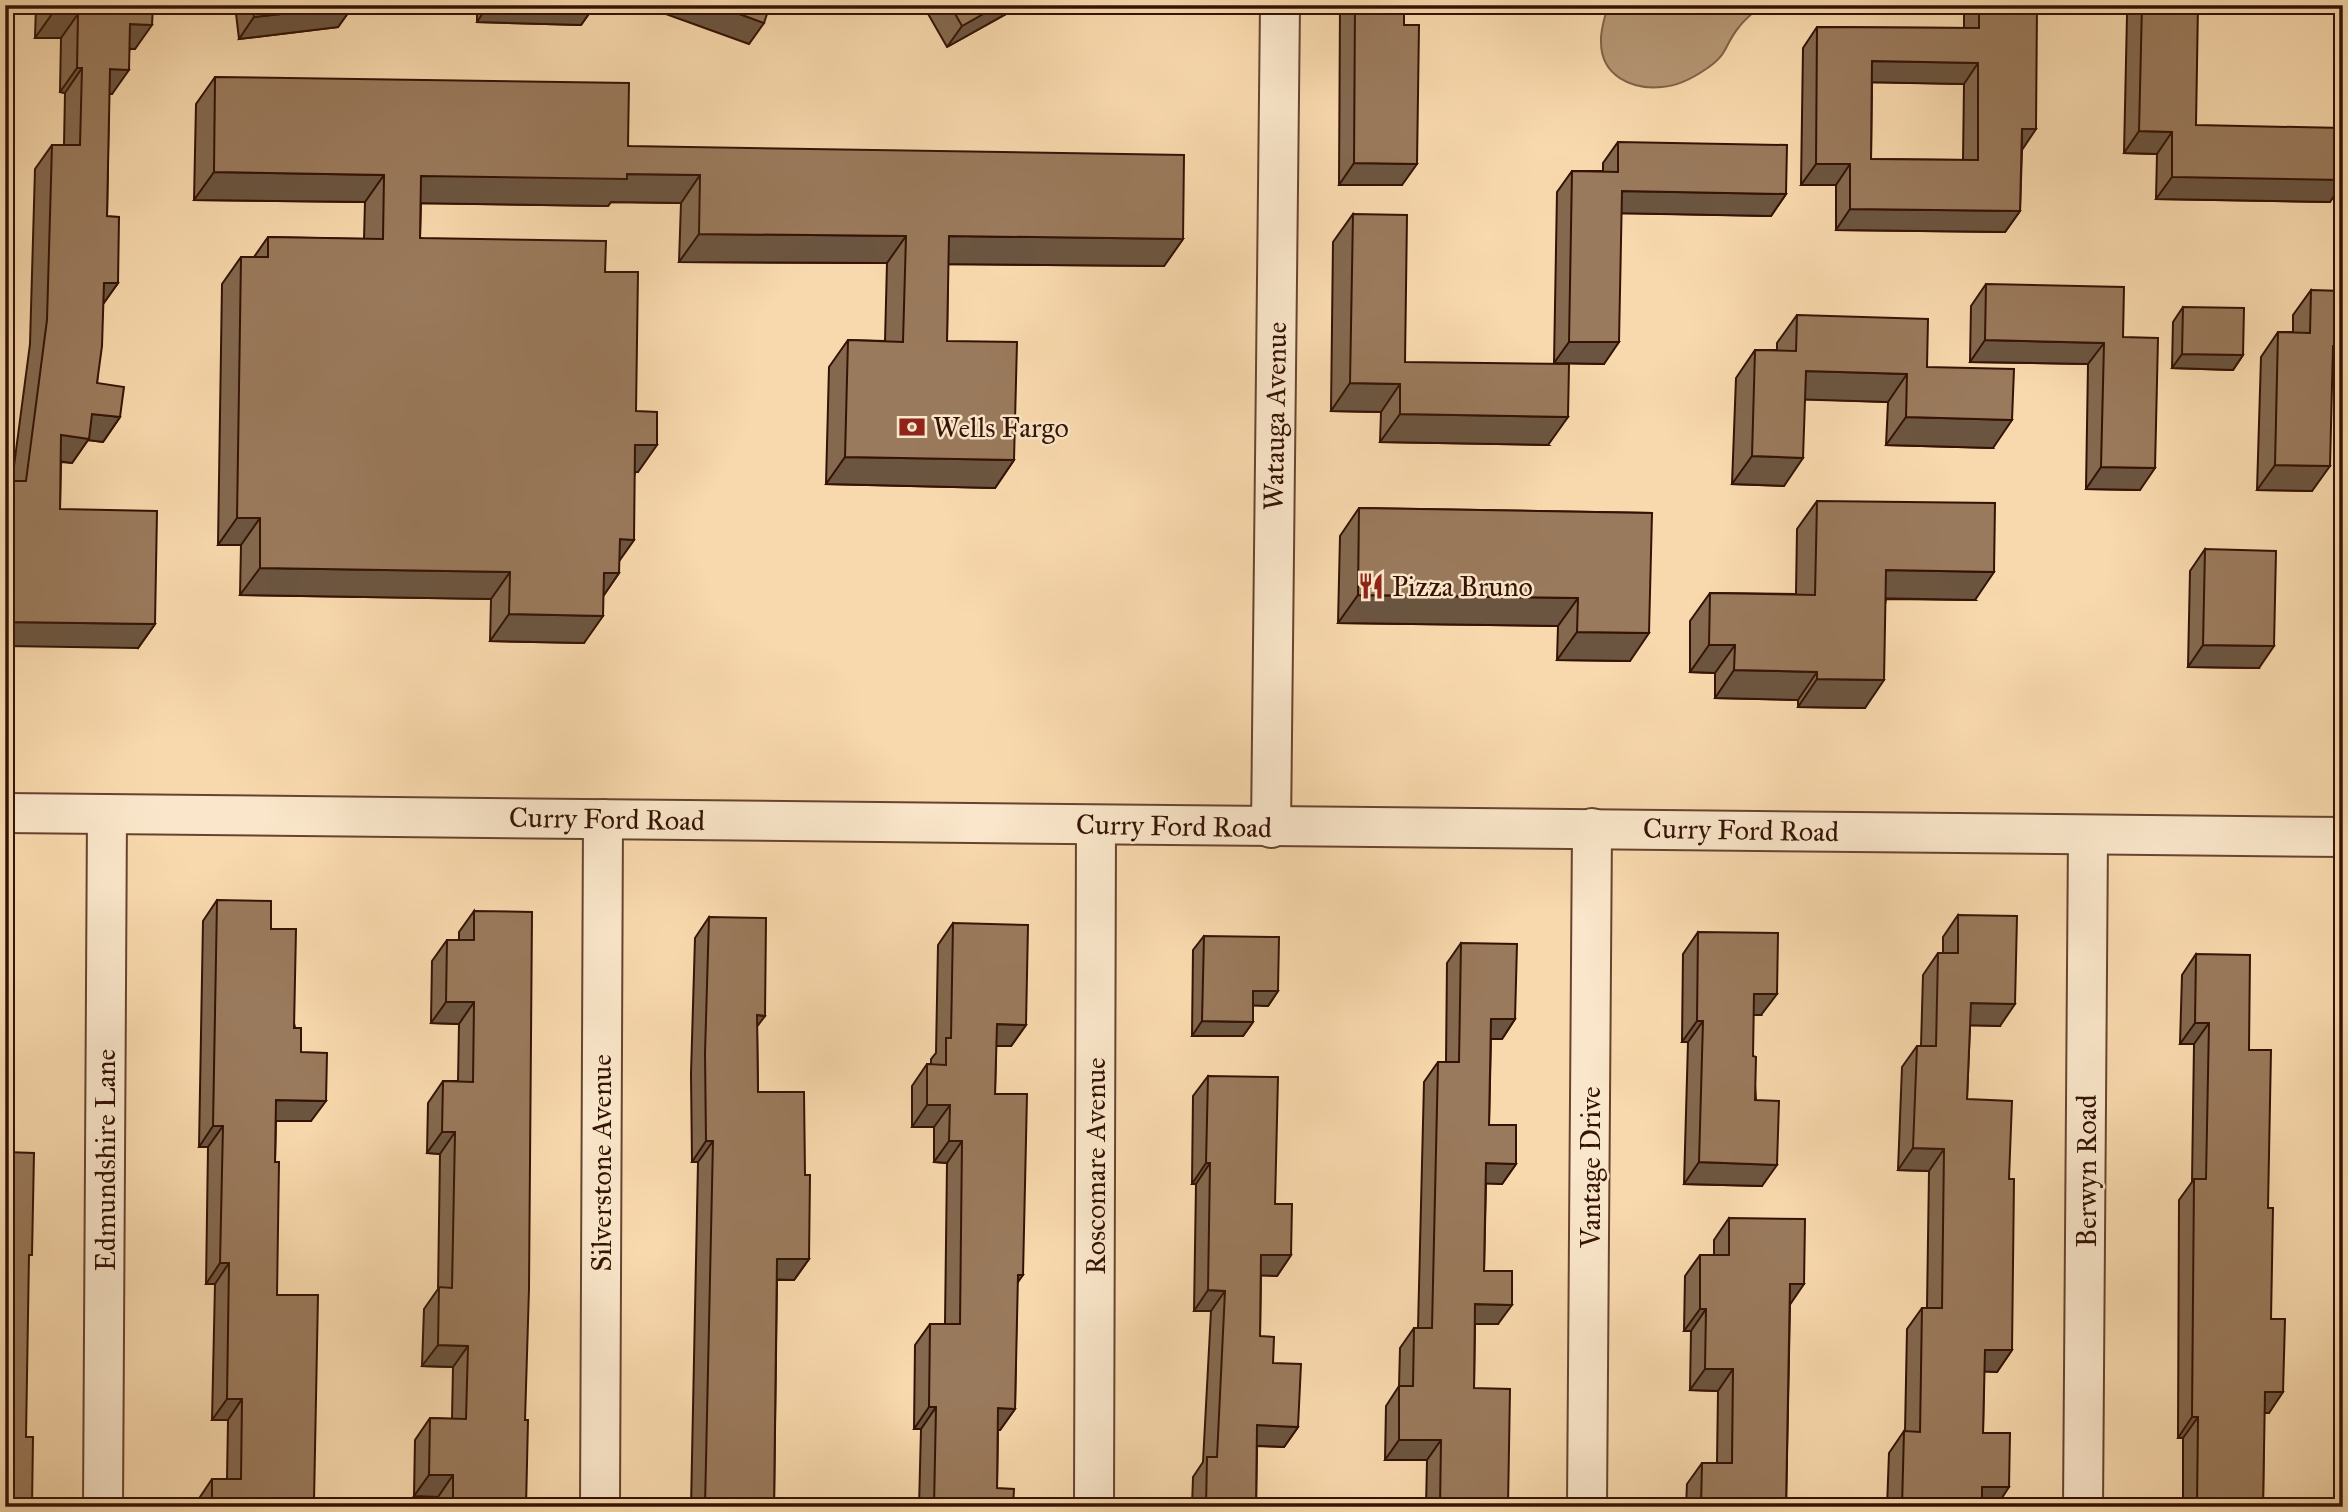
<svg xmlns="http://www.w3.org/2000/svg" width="2348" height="1512" viewBox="0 0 2348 1512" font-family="'IM FELL Great Primer',serif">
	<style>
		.water { fill: #b59674; stroke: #816248; stroke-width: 2 }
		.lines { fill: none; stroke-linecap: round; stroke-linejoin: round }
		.minor-casing { stroke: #65442f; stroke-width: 42 }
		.minor { stroke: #fae6ca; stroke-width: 38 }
		.wall { fill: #84694f; stroke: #341305; stroke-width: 2; fill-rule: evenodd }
		.shaded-wall { fill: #6c5540; stroke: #341305; stroke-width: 2 }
		.building { fill: #9a7a5c; stroke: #341305; stroke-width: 2; fill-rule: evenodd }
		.labels { text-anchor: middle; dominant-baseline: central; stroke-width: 5; stroke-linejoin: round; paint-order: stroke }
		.street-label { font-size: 28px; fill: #341305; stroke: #fae6ca }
		.poi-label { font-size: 28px; fill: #341305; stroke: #fae6ca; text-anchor: start }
	</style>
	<rect width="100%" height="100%" fill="#f8d9ad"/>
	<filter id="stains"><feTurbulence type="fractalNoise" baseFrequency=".00286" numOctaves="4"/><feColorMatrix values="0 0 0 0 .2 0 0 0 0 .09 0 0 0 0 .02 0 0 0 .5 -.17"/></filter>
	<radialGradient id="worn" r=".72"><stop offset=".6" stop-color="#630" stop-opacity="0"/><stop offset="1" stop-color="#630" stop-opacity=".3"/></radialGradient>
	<path class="water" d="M1608 5H1762C1754 12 1745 19 1739 27 1724 45 1729 54 1706 69 1693 78 1677 86 1662 87 1632 90 1601 76 1601 42 1600 31 1605 17 1608 5Z"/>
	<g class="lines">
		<g class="minor-casing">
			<g id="minor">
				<path d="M5 813 2343 837"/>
				<path d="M1271 828 1280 5"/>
				<path d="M103 1507 107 814"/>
				<path d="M600 1507 603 819"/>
				<path d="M1094 1507 1096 825"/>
				<path d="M1587 1507 1592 828"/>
				<path d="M2083 1507 2088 835"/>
			</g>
		</g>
		<use href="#minor" class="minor"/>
	</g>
	<g class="wall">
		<path d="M36 5H153L135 49H130L112 94H109L107 216 118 283 103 304 97 383 120 417 103 442 88 440 72 463 61 462 60 509 155 624 138 648 12 481 30 344 35 169 52 145H64L65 93 60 92 61 38H35Z"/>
		<path d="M235 5 353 6 338 27 239 39Z"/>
		<path d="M477 5H595L581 25 477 22Z"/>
		<path d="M923 5H1022L947 47Z"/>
		<path d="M1340 5H1404L1402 185H1339Z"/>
		<path d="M1964 5H2037L2022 150 2020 211 2005 232 1836 230V185H1801L1803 48 1817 27 1964 28ZM1872 82 1964 84 1963 160 1871 159Z"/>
		<path d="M2134 5H2142L2196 125 2330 202 2156 199 2157 154 2124 153 2127 15Z"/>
		<path d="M215 77 628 146 1183 239 1164 266 948 264 947 341 1014 460 995 488 826 484 829 367 848 340 885 341 887 263 679 262 681 203 611 202 608 206 421 203 420 238 605 272 636 411 638 472H635L619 560V573L603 596 584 643 490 641 491 599 240 595 241 545H218L222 284 241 257H254L268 237 364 239 365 202 194 200 196 104Z"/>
		<path d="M1618 142 1786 194 1771 216 1621 213 1604 364 1554 363 1557 192 1572 171H1603V163Z"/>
		<path d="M1353 214 1405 362 1548 445 1380 442 1381 412 1331 411 1333 242Z"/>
		<path d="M1986 284 2123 337 2140 490 2086 489 2088 364 1970 362 1971 306Z"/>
		<path d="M2311 290 2343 372 2332 371 2312 491 2257 490 2261 357 2278 332H2293V315Z"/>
		<path d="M2183 307 2243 355 2233 370 2172 368 2173 322Z"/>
		<path d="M1797 315 1927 367 1993 448 1886 445 1888 402 1805 399 1784 486 1732 484 1736 378 1755 350H1777V343Z"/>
		<path d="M1817 501 1975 600 1886 599 1865 708 1798 707V700L1715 698V673L1690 672V621L1710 593 1796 594 1797 529Z"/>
		<path d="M1359 508 1652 513 1630 661 1557 660 1558 626 1338 623 1340 536Z"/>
		<path d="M2205 549 2259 668 2188 667 2190 571Z"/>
		<path d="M2343 554V647H2338L2339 559Z"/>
		<path d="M217 900 271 929 301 1052 311 1121H276L275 1162 277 1295 310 1507H198V1500L212 1479H227L228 1420H212L215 1284H206L208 1147H199L203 921Z"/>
		<path d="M474 911 525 1420 526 1507H438V1497L414 1496 415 1440 430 1418 452 1419 453 1367 422 1366 424 1309 438 1289 440 1154 427 1153 428 1103 443 1081H458L459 1024 431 1023 432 961 447 940H459V932Z"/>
		<path d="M1958 915 2000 1026 1970 1025 1967 1099 2009 1179 2012 1350 1997 1372 1984 1371 1983 1433 1996 1507H1887L1889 1453 1904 1431 1905 1432 1907 1329 1922 1308H1927L1929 1171 1898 1170 1902 1067 1917 1046H1921L1923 975 1938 953H1943V937Z"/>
		<path d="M709 917 757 1026 758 1092 805 1175 809 1259 794 1280H777L774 1507H691L698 1162H692L691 1074 695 938Z"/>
		<path d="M953 923 1026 1025 1011 1046H996L995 1094 1017 1283 1015 1409 1000 1430H998L997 1488 1013 1507H919L921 1429H914L915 1345 930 1324H945L947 1163 934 1162V1127H912V1086L927 1064H931V1059L936 1053 938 945Z"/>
		<path d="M1698 932 1761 1015H1753V1056L1762 1186 1684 1184 1688 1042H1682L1683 954Z"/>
		<path d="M1204 936 1278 991 1268 1006 1253 1005V1022L1243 1036H1192L1193 950Z"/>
		<path d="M1461 943 1515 1019 1502 1039H1491L1489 1125 1516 1164 1502 1184 1486 1183 1484 1271 1498 1324H1475L1474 1388 1508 1507H1426L1427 1460H1385L1386 1406 1399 1386 1400 1348 1414 1328H1418L1424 1082 1438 1062H1446L1447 963Z"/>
		<path d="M2196 954 2249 1050 2268 1208 2269 1413H2264L2263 1507H2183V1438H2178L2179 1200 2192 1182 2194 1044H2180L2182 975Z"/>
		<path d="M1208 1076 1275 1204 1291 1255 1277 1276 1261 1275 1260 1336 1273 1363 1298 1427 1284 1447 1257 1446 1256 1507H1192L1193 1477 1203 1462 1211 1311H1194L1196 1184H1192L1193 1096Z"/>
		<path d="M1729 1218 1790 1305 1786 1507H1686L1687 1484 1702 1463H1717L1718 1391 1690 1390 1691 1331H1684L1685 1276 1700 1255H1714V1240Z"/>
	</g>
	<g class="shaded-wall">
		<path d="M488 5H595L581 25 477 22Z"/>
		<path d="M641 5H715L764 23 749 44Z"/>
		<path d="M999 5H1022L947 47 962 26Z"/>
		<path d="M353 6 338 27 239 39 254 17Z"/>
		<path d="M52 14H78L61 38H35Z"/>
		<path d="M130 24 152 25 135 49 113 48Z"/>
		<path d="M1872 61 1978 63 1964 84 1857 82Z"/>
		<path d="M77 68H82L65 93 60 92Z"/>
		<path d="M110 69 129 70 112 94 93 93Z"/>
		<path d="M2022 129H2036L2022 150Z"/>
		<path d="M2139 131 2172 132 2157 154 2124 153Z"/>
		<path d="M2343 162V183L2330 202 2156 199 2172 177Z"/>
		<path d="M1354 163 1417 164 1402 185H1339Z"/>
		<path d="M1816 164H1850L1836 185H1801Z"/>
		<path d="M214 172 384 175 365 202 194 200Z"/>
		<path d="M627 174 700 175 681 203 611 202 608 206 402 203 421 176Z"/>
		<path d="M1622 191 1786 194 1771 216 1607 213Z"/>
		<path d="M1850 209 2020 211 2005 232 1836 230Z"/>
		<path d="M699 234 906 236 887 263 679 262Z"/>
		<path d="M949 236 1183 239 1164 266 930 264Z"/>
		<path d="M104 283H118L101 307Z"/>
		<path d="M1985 340 2104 343 2088 364 1970 362Z"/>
		<path d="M1569 342H1619L1604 364 1554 363Z"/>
		<path d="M2333 346H2343V372L2315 371Z"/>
		<path d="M2182 354 2243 355 2233 370 2172 368Z"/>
		<path d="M1806 371 1907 374 1888 402 1787 399Z"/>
		<path d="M1350 383 1400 384 1381 412 1331 411Z"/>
		<path d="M92 414 120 417 103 442 88 440 72 463 44 459 61 435Z"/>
		<path d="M1400 414 1568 417 1548 445 1380 442Z"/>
		<path d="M1906 417 2012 420 1993 448 1886 445Z"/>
		<path d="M635 445H657L638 472H616Z"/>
		<path d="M1752 456 1803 458 1784 486 1732 484Z"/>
		<path d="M845 457 1014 460 995 488 826 484Z"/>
		<path d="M2275 465 2330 466 2312 491 2257 490Z"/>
		<path d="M2101 467 2155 468 2140 490 2086 489Z"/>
		<path d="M237 518H260L241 545H218Z"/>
		<path d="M620 539 634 540 615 567Z"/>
		<path d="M260 568 510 572 491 599 240 595Z"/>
		<path d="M1886 570 1994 572 1975 600 1867 598Z"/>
		<path d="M604 573H619L600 601Z"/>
		<path d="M1358 595 1578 598 1558 626 1338 623Z"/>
		<path d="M509 614 603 616 584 643 490 641Z"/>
		<path d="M5 622 155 624 138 648 5 646Z"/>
		<path d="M1577 632 1649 633 1630 661 1557 660Z"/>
		<path d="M2343 640V647H2338Z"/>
		<path d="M1709 645H1735L1715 673 1690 672Z"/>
		<path d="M2203 645 2274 646 2259 668 2188 667Z"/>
		<path d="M1734 670 1817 672 1798 700 1715 698Z"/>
		<path d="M1817 679 1884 680 1865 708 1798 707Z"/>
		<path d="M1253 991H1278L1268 1006 1243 1005Z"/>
		<path d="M1754 994H1777L1761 1015H1739Z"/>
		<path d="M446 1002H474L459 1024 431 1023Z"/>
		<path d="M1971 1003 2015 1004 2000 1026 1956 1025Z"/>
		<path d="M757 1015 765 1016 750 1036Z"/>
		<path d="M1491 1019H1515L1502 1039H1477Z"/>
		<path d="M1202 1021 1253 1022 1243 1036H1192Z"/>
		<path d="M1697 1021H1703L1688 1042H1682Z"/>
		<path d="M2195 1023H2209L2194 1044H2180Z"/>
		<path d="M997 1024 1026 1025 1011 1046H981Z"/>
		<path d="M276 1100 326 1101 311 1121H262Z"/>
		<path d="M927 1105H950L934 1127H912Z"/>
		<path d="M213 1126H223L208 1147H199Z"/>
		<path d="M442 1132H455L440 1154 427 1153Z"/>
		<path d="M706 1141H713L698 1162H692Z"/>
		<path d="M949 1141H962L947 1163 934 1162Z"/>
		<path d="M1913 1148 1944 1149 1929 1171 1898 1170Z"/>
		<path d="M1699 1162 1777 1165 1762 1186 1684 1184Z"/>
		<path d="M1206 1163H1210L1196 1184H1192Z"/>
		<path d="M1486 1163 1516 1164 1502 1184 1472 1183Z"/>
		<path d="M1261 1255H1291L1277 1276 1247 1275Z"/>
		<path d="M777 1259H809L794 1280 763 1279Z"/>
		<path d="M220 1263H229L215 1284H206Z"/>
		<path d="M1018 1275H1023L1008 1296Z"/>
		<path d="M1790 1284H1804L1789 1306Z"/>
		<path d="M1208 1290 1225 1291 1211 1311H1194Z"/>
		<path d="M1475 1304 1512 1305 1498 1324H1461Z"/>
		<path d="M1700 1309H1706L1691 1331H1684Z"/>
		<path d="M438 1345 468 1346 453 1367 422 1366Z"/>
		<path d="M1985 1350H2012L1997 1372 1970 1371Z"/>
		<path d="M1705 1369H1733L1718 1391 1690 1390Z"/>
		<path d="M2265 1392H2283L2269 1413H2250Z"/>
		<path d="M227 1399H242L228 1420H212Z"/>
		<path d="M929 1407H936L921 1429H914Z"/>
		<path d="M998 1408 1015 1409 1000 1430H983Z"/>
		<path d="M2192 1417H2198L2183 1438H2178Z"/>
		<path d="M1257 1425 1298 1427 1284 1447 1243 1445Z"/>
		<path d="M1399 1440H1441L1427 1460H1385Z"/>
		<path d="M429 1475H453L438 1497 414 1496Z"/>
		<path d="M1982 1487H2009L1996 1507H1968Z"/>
		<path d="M286 1500 314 1501 310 1507H281Z"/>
	</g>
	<g class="building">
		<path d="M52 5H153L152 25 130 24 129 70 110 69 107 216 119 217 118 283H104L102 346 97 383 124 387 120 417 92 414 89 439 61 435 60 509 157 511 155 624 5 622V481H26L47 320 52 145H80L82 68H77L78 14H52Z"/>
		<path d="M252 5H353V6L254 17Z"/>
		<path d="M715 5H770L764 23Z"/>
		<path d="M950 5H999L962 26Z"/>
		<path d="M1355 5H1404V25H1419L1417 164 1354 163Z"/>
		<path d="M1979 5H2037L2036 129H2022L2020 211 1850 209V164H1816L1817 27 1979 28ZM1872 61 1978 63V160L1871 159Z"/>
		<path d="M2142 5H2198L2196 125 2343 128V180L2172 177V132L2139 131Z"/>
		<path d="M215 77 629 83 628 146 1184 155 1183 239 949 236 947 341 1017 342 1014 460 845 457 848 340 903 342 906 236 699 234 700 175 627 174V179L421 176 420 238 606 241 605 272H638L636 411 657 412V445H635L634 540 620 539 619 573H604L603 616 509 614 510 572 260 568V518H237L241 257H268V237L383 239 384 175 214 172Z"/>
		<path d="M1618 142 1787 145 1786 194 1622 191 1619 342H1569L1572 171 1618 172Z"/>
		<path d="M1353 214 1407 215 1405 362 1569 364 1568 417 1400 414V384L1350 383Z"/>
		<path d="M1986 284 2124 287 2123 337 2158 338 2155 468 2101 467 2104 343 1985 340Z"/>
		<path d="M2311 290 2343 291V346H2333L2330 466 2275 465 2278 332 2310 333Z"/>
		<path d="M2183 307 2244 308 2243 355 2182 354Z"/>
		<path d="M1797 315 1928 319 1927 367 2014 369 2012 420 1906 417 1907 374 1806 371 1803 458 1752 456 1755 350 1796 351Z"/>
		<path d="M1817 501 1995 503 1994 572 1886 570 1884 680 1817 679V672L1734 670 1735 645H1709L1710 593 1815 595Z"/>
		<path d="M1359 508 1652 513 1649 633 1577 632 1578 598 1358 595Z"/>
		<path d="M2205 549 2276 551 2274 646 2203 645Z"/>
		<path d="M217 900 271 901V929H296L294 1028H301V1052L327 1053 326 1101 276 1100 275 1162H279L277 1295H318L314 1501 286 1500V1507H212V1479H241L242 1399H227L229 1263H220L223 1126H213Z"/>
		<path d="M474 911 532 912 529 1289 525 1420H528L526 1507H453V1475H429L430 1418 466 1419 468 1346 438 1345 439 1287 452 1288 455 1132H442L443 1081 473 1082 474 1002H446L447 940H474Z"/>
		<path d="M1958 915 2017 916 2015 1004 1971 1003 1967 1099 2012 1101 2009 1179H2014L2012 1350H1985L1983 1433H2010L2009 1487H1982V1507H1902L1904 1431 1920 1432 1922 1308H1942L1944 1149 1913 1148 1917 1046H1936L1938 953H1958Z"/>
		<path d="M709 917 766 918 765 1016 757 1015 758 1092H804L805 1175H810L809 1259H777L774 1507H705L713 1141H706L705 1053Z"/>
		<path d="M953 923 1028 925 1026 1025 997 1024 995 1094H1027L1023 1275H1018L1015 1409 998 1408 997 1488 1014 1489 1013 1507H934L936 1407H929L930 1324H960L962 1141H949L950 1105H927V1064L946 1065V1038H951Z"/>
		<path d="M1698 932 1778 933 1777 994H1754L1753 1056 1756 1057 1755 1100 1779 1101 1777 1165 1699 1162 1703 1021H1697Z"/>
		<path d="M1204 936 1279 937 1278 991H1253V1022L1202 1021Z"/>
		<path d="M1461 943 1517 944 1515 1019H1491L1489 1125H1516V1164L1486 1163 1484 1271H1512V1305L1475 1304 1474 1388 1510 1389 1508 1507H1440L1441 1440H1399V1386H1413L1414 1328H1432L1438 1062H1459Z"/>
		<path d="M2196 954 2250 955 2249 1050H2271L2268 1208H2273L2271 1319H2285L2283 1392H2265L2263 1507H2197L2198 1417H2192L2194 1179H2206L2209 1023H2195Z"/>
		<path d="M1208 1076 1278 1077 1275 1204H1292L1291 1255H1261L1260 1336 1274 1337 1273 1363 1301 1364 1298 1427 1257 1425 1256 1507H1206L1207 1457H1217L1225 1291 1208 1290 1210 1163H1206Z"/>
		<path d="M5 1152 34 1153 32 1255H29L26 1437H33L32 1507H5Z"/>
		<path d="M1729 1218 1805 1219 1804 1284H1790L1786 1507H1701L1702 1463H1732L1733 1369H1705L1706 1309H1700V1255H1729Z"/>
	</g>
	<defs>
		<g id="bank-bare" transform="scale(2.1)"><path d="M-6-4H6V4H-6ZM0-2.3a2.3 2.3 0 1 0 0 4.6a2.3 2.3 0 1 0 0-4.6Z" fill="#8f2418" stroke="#fae6ca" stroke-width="2.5" paint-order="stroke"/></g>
		<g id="restaurant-bare" transform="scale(2.1)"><path d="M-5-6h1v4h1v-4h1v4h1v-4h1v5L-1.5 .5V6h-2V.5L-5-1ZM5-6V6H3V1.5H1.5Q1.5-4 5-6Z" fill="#8f2418" stroke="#fae6ca" stroke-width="2.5" paint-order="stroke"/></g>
	</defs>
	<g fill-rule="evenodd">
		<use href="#bank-bare" x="912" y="427"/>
		<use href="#restaurant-bare" x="1371" y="586"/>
	</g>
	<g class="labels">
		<g class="street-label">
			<text transform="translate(1275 416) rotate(-89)">Watauga Avenue</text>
			<text transform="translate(607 819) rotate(1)">Curry Ford Road</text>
			<text transform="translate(1174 826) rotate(1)">Curry Ford Road</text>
			<text transform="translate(1741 830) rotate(1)">Curry Ford Road</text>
			<text transform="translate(105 1160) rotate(-90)">Edmundshire Lane</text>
			<text transform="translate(601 1163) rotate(-90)">Silverstone Avenue</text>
			<text transform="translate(1095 1166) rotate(-90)">Roscomare Avenue</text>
			<text transform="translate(1590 1167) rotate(-90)">Vantage Drive</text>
			<text transform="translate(2086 1171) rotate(-90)">Berwyn Road</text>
		</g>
		<g class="poi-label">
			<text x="933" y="427">Wells Fargo</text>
			<text x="1392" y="586">Pizza Bruno</text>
		</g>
	</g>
	<rect width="2348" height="1512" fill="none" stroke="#f8d9ad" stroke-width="28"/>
	<rect x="7" y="7" width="2334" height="1498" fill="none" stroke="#341305" stroke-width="3.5"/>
	<rect x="14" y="14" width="2320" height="1484" fill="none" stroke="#341305" stroke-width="2"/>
	<rect width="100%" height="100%" filter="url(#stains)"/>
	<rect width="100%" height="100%" fill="url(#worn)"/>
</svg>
